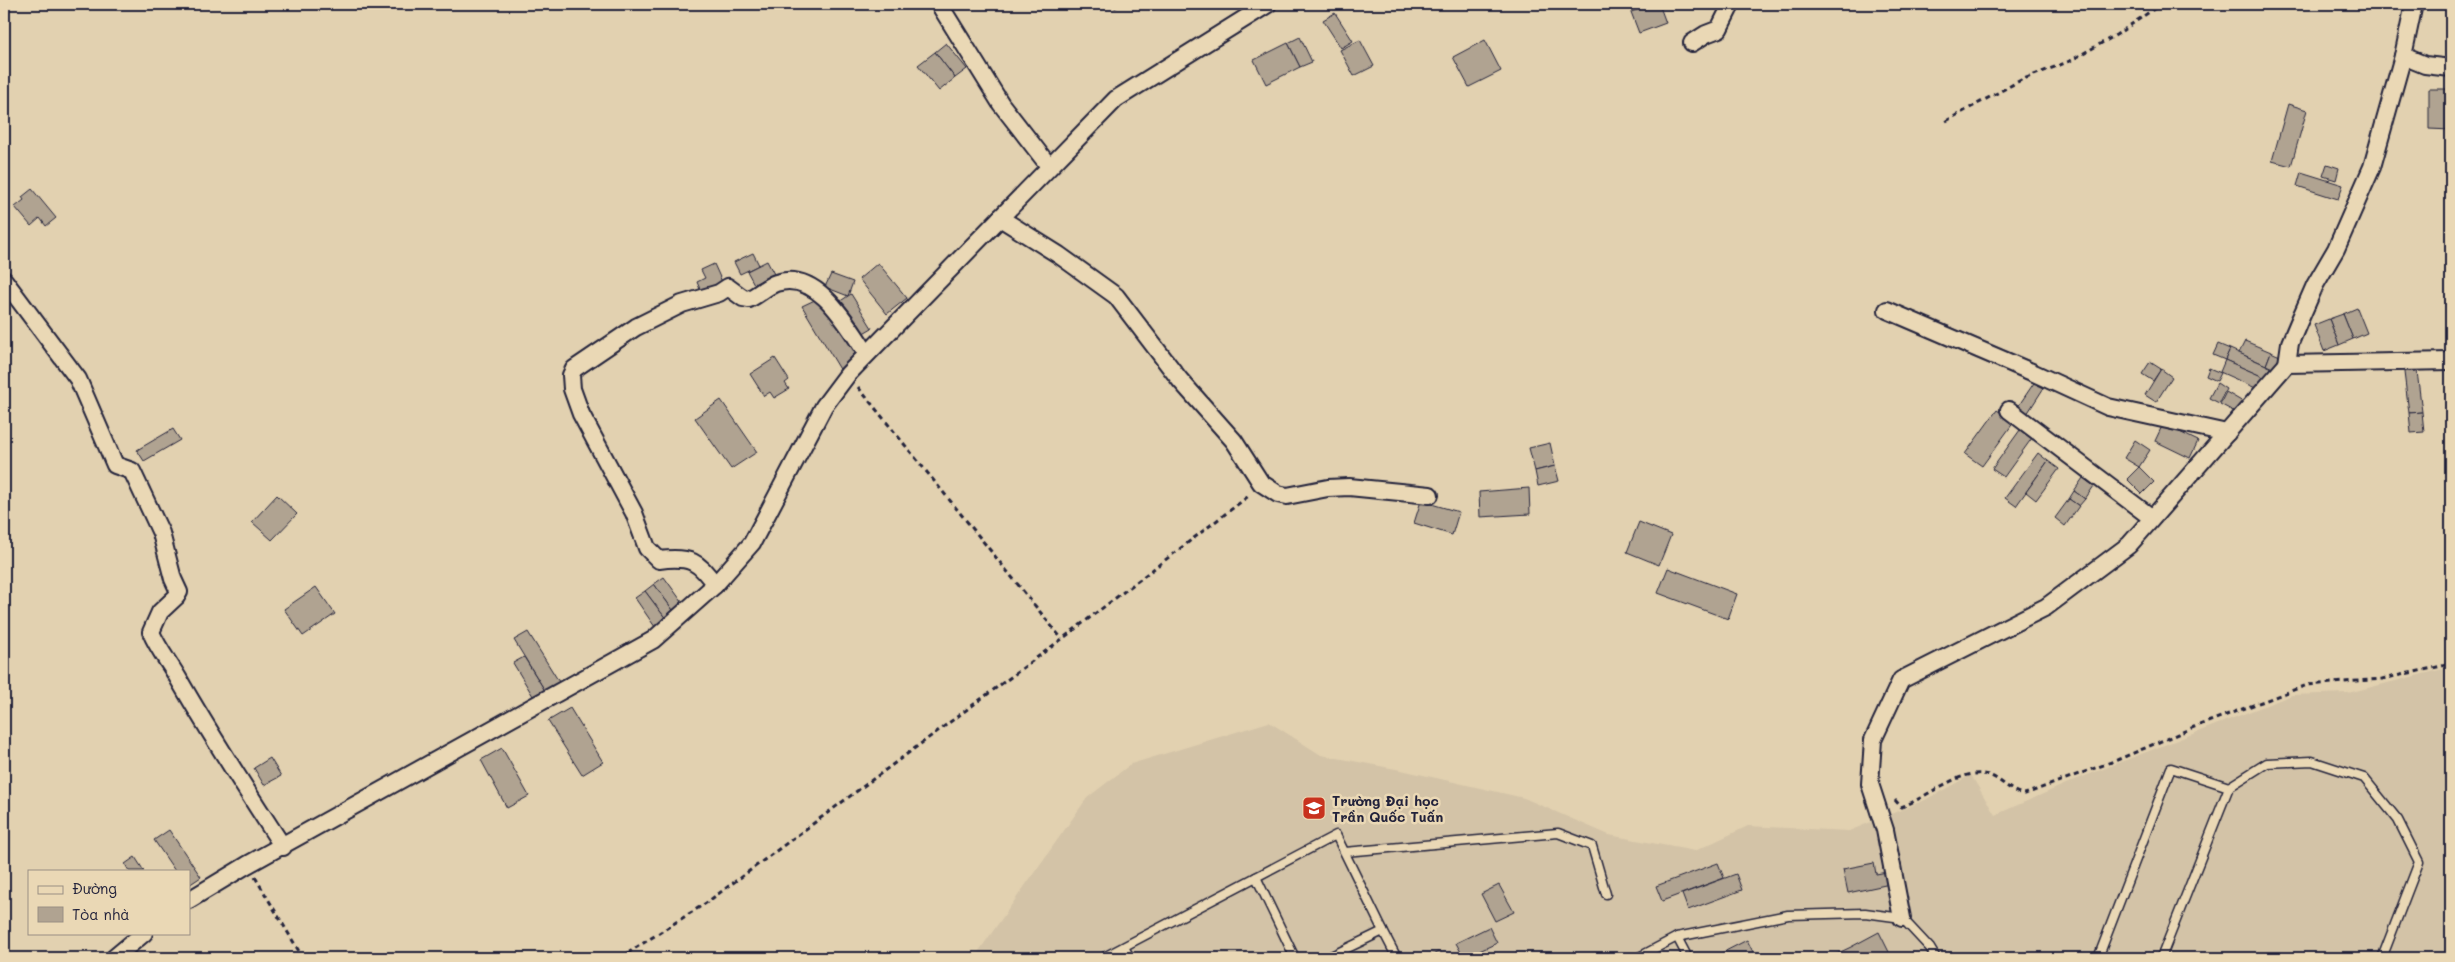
<svg xmlns="http://www.w3.org/2000/svg" width="2455" height="962" viewBox="0 0 2455 962" font-family="Mali,sans-serif">
	<style>
		.built { fill: #d3c3a7 }
		.building { fill: #b0a391; stroke: #22223b }
		.lines { fill: none; stroke-linecap: round; stroke-linejoin: round }
		.lane-casing { stroke: #22223b; stroke-width: 11 }
		.street-casing { stroke: #22223b; stroke-width: 20 }
		.path { stroke: #22223b; stroke-width: 3; stroke-dasharray: 5 4; stroke-linecap: butt }
		.lane { stroke: #ead8b5; stroke-width: 8 }
		.street { stroke: #ead8b5; stroke-width: 16 }
		.labels { text-anchor: middle; dominant-baseline: central; stroke-width: 5; stroke-linejoin: round; paint-order: stroke }
		.poi-label { font-size: 14px; font-weight: bold; fill: #22223b; stroke: #ead8b5; text-anchor: start }
	</style>
	<rect width="100%" height="100%" fill="#e2d1b0"/>
	<filter id="ink" filterUnits="userSpaceOnUse"><feTurbulence type="fractalNoise" baseFrequency=".02" numOctaves="2"/><feDisplacementMap in="SourceGraphic" scale="10" xChannelSelector="R" yChannelSelector="G"/><feConvolveMatrix kernelMatrix="1 2 1 2 8 2 1 2 1" color-interpolation-filters="sRGB"/></filter>
	<g filter="url(#ink)">
		<path class="built" d="M2451 667V958H974L1087 798 1131 764 1269 722 1321 755 1401 770 1524 798 1609 835 1695 851 1748 826 1849 831 1923 801 1971 775 1995 815 2075 780 2292 695 2348 693Z"/>
		<g class="building">
			<path d="M1112 4H1123L1115 8Z"/>
			<path d="M1653 4H1659L1666 23 1639 33 1631 12Z"/>
			<path d="M1335 13 1353 41 1341 48 1323 20Z"/>
			<path d="M1300 37 1312 62 1300 67 1288 43Z"/>
			<path d="M1360 40 1374 66 1354 76 1340 50Z"/>
			<path d="M1485 40 1501 71 1469 87 1453 57Z"/>
			<path d="M946 43 967 69 955 78 935 52Z"/>
			<path d="M1288 43 1300 67 1266 84 1254 60Z"/>
			<path d="M935 52 955 78 939 91 918 65Z"/>
			<path d="M2429 89H2451V130L2429 129Z"/>
			<path d="M2288 104 2307 110 2291 166 2272 161Z"/>
			<path d="M2327 164 2339 168 2336 180 2323 176Z"/>
			<path d="M2301 172 2343 185 2338 199 2297 186Z"/>
			<path d="M32 189 56 218 46 226 40 218 31 226 15 207 24 200 22 197Z"/>
			<path d="M753 253 759 265 740 274 734 262Z"/>
			<path d="M767 261 774 274 754 284 747 271Z"/>
			<path d="M878 263 907 298 887 314 859 279Z"/>
			<path d="M714 264 723 284 702 294 697 282 705 278 701 270Z"/>
			<path d="M831 274 853 282 848 296 825 287Z"/>
			<path d="M851 294 872 328 860 335 839 302Z"/>
			<path d="M819 298 857 351 841 371 802 306Z"/>
			<path d="M2357 308 2367 333 2353 339 2343 314Z"/>
			<path d="M2343 314 2353 339 2339 345 2329 319Z"/>
			<path d="M2329 319 2339 345 2324 351 2314 325Z"/>
			<path d="M2245 341 2271 352 2266 365 2239 353Z"/>
			<path d="M2218 344 2230 349 2225 360 2213 355Z"/>
			<path d="M2230 349 2275 369 2270 380 2225 360Z"/>
			<path d="M2271 352 2280 356 2275 369 2266 365Z"/>
			<path d="M775 358 789 380 785 383 789 389 774 398 770 392 764 396 750 374Z"/>
			<path d="M2225 360 2266 378 2260 390 2220 372Z"/>
			<path d="M2150 362 2161 369 2153 381 2142 374Z"/>
			<path d="M2416 363 2422 412 2409 413 2403 364Z"/>
			<path d="M2209 368 2221 373 2217 381 2206 376Z"/>
			<path d="M2161 369 2172 377 2156 402 2145 395Z"/>
			<path d="M2036 380 2045 386 2027 414 2017 408Z"/>
			<path d="M2217 383 2226 389 2219 403 2209 398Z"/>
			<path d="M2226 392 2243 402 2237 413 2220 404Z"/>
			<path d="M721 400 757 452 731 469 695 418Z"/>
			<path d="M1997 410 2014 422 1982 466 1965 454Z"/>
			<path d="M2422 412 2424 432 2411 433 2409 413Z"/>
			<path d="M2163 424 2198 441 2190 458 2155 441Z"/>
			<path d="M173 429 180 440 144 461 137 450Z"/>
			<path d="M2020 430 2032 438 2004 477 1992 469Z"/>
			<path d="M2135 440 2150 450 2139 467 2124 458Z"/>
			<path d="M1550 443 1555 466 1535 471 1529 448Z"/>
			<path d="M2038 453 2048 461 2016 506 2005 498Z"/>
			<path d="M2048 461 2059 469 2036 500 2026 492Z"/>
			<path d="M1555 466 1559 481 1538 486 1535 471Z"/>
			<path d="M2139 467 2154 482 2142 494 2127 479Z"/>
			<path d="M2083 478 2094 486 2085 499 2074 491Z"/>
			<path d="M1529 488 1530 514 1480 517 1479 492Z"/>
			<path d="M2074 491 2085 499 2079 506 2069 499Z"/>
			<path d="M277 495 297 514 272 540 252 522Z"/>
			<path d="M2069 499 2079 506 2065 526 2055 518Z"/>
			<path d="M1421 501 1459 512 1452 535 1414 523Z"/>
			<path d="M1639 522 1671 535 1659 565 1627 552Z"/>
			<path d="M1668 568 1737 594 1728 619 1658 593Z"/>
			<path d="M664 577 685 606 675 613 654 584Z"/>
			<path d="M654 584 675 613 666 619 645 591Z"/>
			<path d="M316 587 335 614 303 636 284 609Z"/>
			<path d="M645 591 666 619 655 627 635 598Z"/>
			<path d="M528 632 561 685 547 694 514 640Z"/>
			<path d="M524 657 547 694 536 701 513 663Z"/>
			<path d="M570 708 603 762 582 775 548 721Z"/>
			<path d="M502 748 529 796 507 808 481 760Z"/>
			<path d="M270 758 281 776 264 785 254 768Z"/>
			<path d="M169 830 201 877 189 885V871H175L154 840Z"/>
			<path d="M135 857 144 871H129L125 864Z"/>
			<path d="M1718 863 1724 878 1662 901 1656 886Z"/>
			<path d="M1874 863 1876 874 1887 872 1890 884 1848 893 1843 869Z"/>
			<path d="M1736 874 1742 890 1688 910 1682 894Z"/>
			<path d="M1499 885 1514 912 1495 921 1481 894Z"/>
			<path d="M1489 927 1497 943 1464 958 1456 943Z"/>
			<path d="M1879 932 1892 958H1828L1851 947Z"/>
			<path d="M1747 940 1756 958H1712Z"/>
			<path d="M1438 952 1441 958H1427Z"/>
		</g>
		<g class="lines">
			<g class="lane-casing">
				<g id="lane">
					<path d="M1345 852 1558 833 1592 846 1606 894"/>
					<path d="M1256 877 1295 958"/>
					<path d="M1677 937 1688 958"/>
					<path d="M1124 947 1130 958"/>
					<path d="M1102 958 1336 835 1383 931"/>
					<path d="M1327 958 1383 931 1397 958"/>
					<path d="M1637 958 1677 937 1788 915 1865 913 1902 918 1930 948 1936 958"/>
					<path d="M2098 958 2171 768 2229 787"/>
					<path d="M2161 958 2229 787 2267 763 2312 761 2364 778 2398 820 2419 862 2382 958"/>
				</g>
			</g>
			<g class="street-casing">
				<g id="street">
					<path d="M939 4 1001 104 1049 166"/>
					<path d="M1692 43 1706 34 1719 29 1729 9 1728 4"/>
					<path d="M2403 56 2425 65 2451 68"/>
					<path d="M1000 218 1059 255 1116 296 1180 380 1234 441 1261 483 1278 494 1287 496 1328 488 1349 487 1430 495"/>
					<path d="M4 280 78 379 115 465 132 471 161 533 173 579 179 592 176 597 160 612 151 632C158 649 169 662 178 678 211 736 247 791 283 847"/>
					<path d="M1887 310 2034 373 2108 407 2227 433"/>
					<path d="M2287 364 2290 343 2298 324 2315 285 2336 249 2372 167 2403 56 2414 4"/>
					<path d="M2009 410 2152 518"/>
					<path d="M715 585C699 561 690 556 659 560L647 548 634 513 581 414 572 389 571 375 574 369 636 327 682 304 719 293 728 287 743 298 749 299C758 295 767 286 776 283 818 269 848 326 867 354"/>
					<path d="M189 900 247 865 653 640 715 585 752 543 824 406 848 374 1116 99 1268 4"/>
					<path d="M1902 918 1885 830 1870 784 1873 740 1901 680 2046 607 2129 545 2287 364 2451 361"/>
					<path d="M114 958 144 933"/>
				</g>
			</g>
			<g class="path">
				<path d="M1946 121 2021 80 2070 61 2116 35 2161 4"/>
				<path d="M858 387 1062 639"/>
				<path d="M1895 800 1901 807C1927 798 1961 767 1988 775 2002 779 2010 793 2025 794L2117 760 2194 727 2307 685 2382 679 2451 664"/>
				<path d="M255 877 303 958"/>
				<path d="M620 958 706 903 1062 639 1250 495"/>
			</g>
			<use href="#lane" class="lane"/>
			<use href="#street" class="street"/>
		</g>
	</g>
	<defs>
		<g id="university-square" transform="scale(1.25)"><rect x="-9" y="-9" width="18" height="18" rx="4" fill="#c8321e" stroke="#ead8b5"/><path d="M0-5L7-2L0 1L-7-2ZM-4 1L0 2.5L4 1V4Q0 6-4 4Z" fill="#fff"/></g>
	</defs>
	<g fill-rule="evenodd">
		<use href="#university-square" x="1314" y="808"/>
	</g>
	<g class="labels">
		<g class="poi-label">
			<text x="1332" y="800">Trường Đại học<tspan x="1332" dy="16">Trần Quốc Tuấn</tspan></text>
		</g>
	</g>
	<rect width="2455" height="962" fill="none" stroke="#ead8b5" stroke-width="20"/>
	<rect x="10" y="10" width="2435" height="942" fill="none" stroke="#22223b" stroke-width="2" filter="url(#ink)"/>
	<rect x="28" y="870" width="162" height="65" fill="#ead8b5" stroke="#9a8f84"/>
	<rect x="38" y="886" width="25" height="8" fill="#ead8b5" stroke="#9a8f84"/>
	<text x="72" y="894" font-size="15" fill="#22223b">Đường</text>
	<rect x="38" y="907" width="25" height="15" fill="#b0a391" stroke="#9a8f84"/>
	<text x="72" y="920" font-size="15" fill="#22223b">Tòa nhà</text>
</svg>
